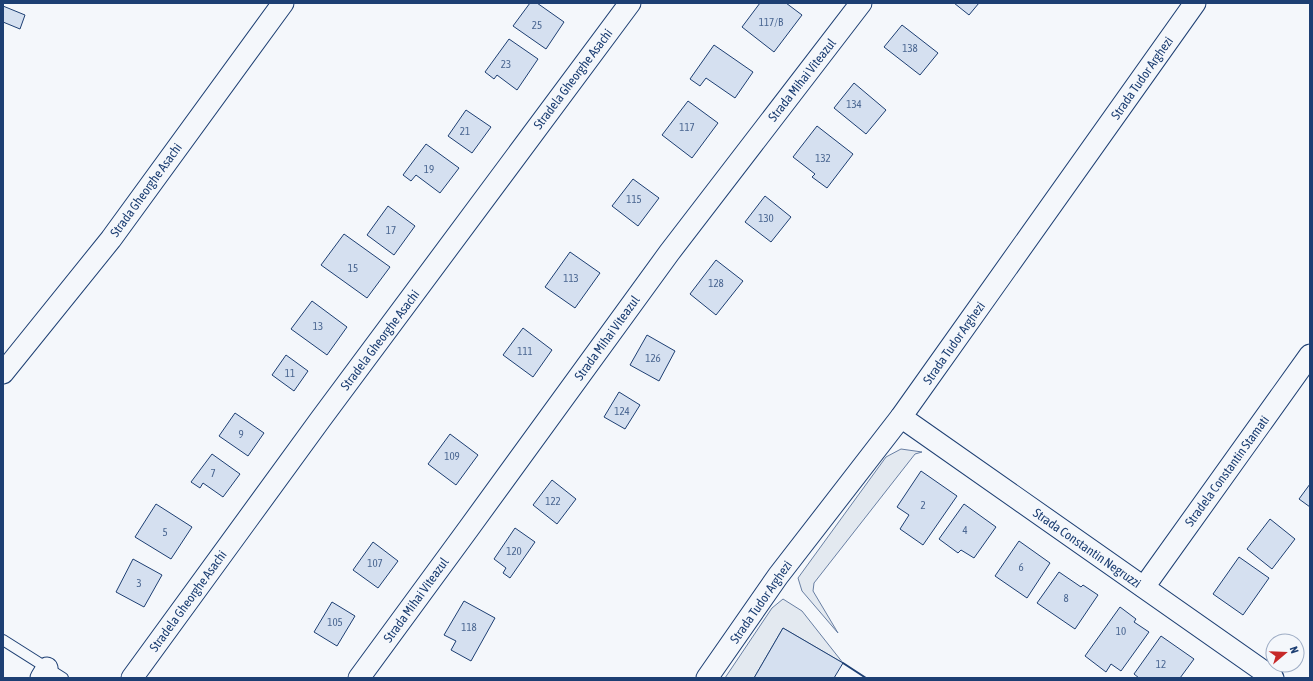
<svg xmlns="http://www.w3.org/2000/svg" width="1313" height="681" viewBox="0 0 1313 681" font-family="'Asap Condensed',sans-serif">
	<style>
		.green { fill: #e3e9f0; stroke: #687fa3 }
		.building { fill: #d5e0f0; stroke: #1d3f73 }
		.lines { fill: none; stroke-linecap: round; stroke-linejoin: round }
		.lane-casing { stroke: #1d3f73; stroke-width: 12 }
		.street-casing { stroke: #1d3f73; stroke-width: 23 }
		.lane { stroke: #f4f7fb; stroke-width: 10 }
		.street { stroke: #f4f7fb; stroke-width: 21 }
		.wall { stroke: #1d3f73; stroke-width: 2 }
		.labels { text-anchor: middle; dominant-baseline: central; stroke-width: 3; stroke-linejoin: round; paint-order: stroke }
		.number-label { font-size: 11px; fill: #4b6792 }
		.street-label { font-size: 13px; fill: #1d3f73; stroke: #f4f7fb }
	</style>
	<rect width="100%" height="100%" fill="#f4f7fb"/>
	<g class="green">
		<path d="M901 449 922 452 915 454 814 583 813 591 838 633 802 591 798 578 886 457Z"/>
		<path d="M783 599 802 611 843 663 783 628 754 678H725L772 608Z"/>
	</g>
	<g class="building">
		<path d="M530 3H537L564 22 546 49 513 26Z"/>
		<path d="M760 3H786L802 15 774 52 742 27Z"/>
		<path d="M954 3H979L969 15Z"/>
		<path d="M3 6 25 15 20 29 3 22Z"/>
		<path d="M902 25 938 53 920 75 884 47Z"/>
		<path d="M509 39 538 59 517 90 497 75 494 79 485 72Z"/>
		<path d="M714 45 753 72 735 98 706 78 700 86 690 79Z"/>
		<path d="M854 83 886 110 866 134 834 108Z"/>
		<path d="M688 101 718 123 692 158 662 135Z"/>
		<path d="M466 110 491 127 472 153 448 136Z"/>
		<path d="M817 126 853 154 827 188 812 177 815 174 793 157Z"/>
		<path d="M426 144 459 168 440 193 416 175 411 181 403 175Z"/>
		<path d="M633 179 659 198 638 226 612 206Z"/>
		<path d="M765 196 791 217 771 242 745 222Z"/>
		<path d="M388 206 415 226 394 255 367 235Z"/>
		<path d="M344 234 390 267 367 298 321 265Z"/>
		<path d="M570 252 600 273 575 308 545 287Z"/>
		<path d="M716 260 743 281 716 315 690 294Z"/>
		<path d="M312 301 347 327 327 355 291 329Z"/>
		<path d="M523 328 552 350 533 377 503 355Z"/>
		<path d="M647 335 675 351 659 381 630 365Z"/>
		<path d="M286 355 308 371 294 391 272 375Z"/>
		<path d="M619 392 640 405 625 429 604 417Z"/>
		<path d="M235 413 264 433 248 456 219 436Z"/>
		<path d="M450 434 478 455 456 485 428 464Z"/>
		<path d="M212 454 240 474 223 497 203 483 200 488 191 482Z"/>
		<path d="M921 471 957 496 923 545 900 529 909 515 897 507Z"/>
		<path d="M552 480 576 499 557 524 533 505Z"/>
		<path d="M1310 484V507L1299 499Z"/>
		<path d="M156 504 192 527 171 559 135 537Z"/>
		<path d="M964 504 996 527 974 558 961 550 958 553 939 539Z"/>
		<path d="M1270 519 1295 539 1272 569 1247 549Z"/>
		<path d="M515 528 535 542 510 578 503 573 506 568 494 559Z"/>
		<path d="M1019 541 1050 563 1027 598 995 576Z"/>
		<path d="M373 542 398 561 378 588 353 570Z"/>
		<path d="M1239 557 1269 578 1243 615 1213 594Z"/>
		<path d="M133 559 162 575 144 607 116 592Z"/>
		<path d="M1059 572 1081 587 1083 585 1098 595 1075 629 1037 603Z"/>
		<path d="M464 601 495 618 471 661 451 650 456 641 444 635Z"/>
		<path d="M332 602 355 616 337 646 314 632Z"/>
		<path d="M1120 607 1136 619 1134 622 1149 632 1121 671 1111 664 1106 672 1085 656Z"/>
		<path d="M783 628 843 663 834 678H754Z"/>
		<path d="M1161 636 1194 659 1180 678H1139L1134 674Z"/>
	</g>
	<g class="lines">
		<g class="lane-casing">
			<path id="lane" d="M3 640 63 678"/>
		</g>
		<g class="street-casing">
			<g id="street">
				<path d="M3 373 111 239 283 3"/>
				<path d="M901 417 1273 678"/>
				<path d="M1144 587 1310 355"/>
				<path d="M41 678 47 668"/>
				<path d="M132 678 320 420 630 3"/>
				<path d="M359 678 469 528 669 253 861 3"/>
				<path d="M707 678 778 576 901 417 1195 3"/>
			</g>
		</g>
		<use href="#lane" class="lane"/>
		<use href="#street" class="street"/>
		<path class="wall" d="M843 663 866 678"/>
	</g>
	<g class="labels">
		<g class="number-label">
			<text x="771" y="22">117/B</text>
			<text x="537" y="25">25</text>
			<text x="910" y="48">138</text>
			<text x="506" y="64">23</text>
			<text x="854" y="104">134</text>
			<text x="687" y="127">117</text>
			<text x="465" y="131">21</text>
			<text x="823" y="158">132</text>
			<text x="429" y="169">19</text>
			<text x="634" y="199">115</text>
			<text x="766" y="218">130</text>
			<text x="391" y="230">17</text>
			<text x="353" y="268">15</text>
			<text x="571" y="278">113</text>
			<text x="716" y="283">128</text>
			<text x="318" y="326">13</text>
			<text x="525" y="351">111</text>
			<text x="653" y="358">126</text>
			<text x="290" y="373">11</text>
			<text x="622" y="411">124</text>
			<text x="241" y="434">9</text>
			<text x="452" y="456">109</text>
			<text x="213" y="473">7</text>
			<text x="553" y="501">122</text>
			<text x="923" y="505">2</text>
			<text x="965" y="530">4</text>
			<text x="165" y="532">5</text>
			<text x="514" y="551">120</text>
			<text x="375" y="563">107</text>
			<text x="1021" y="567">6</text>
			<text x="139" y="583">3</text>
			<text x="1066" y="598">8</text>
			<text x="335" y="622">105</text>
			<text x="469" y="627">118</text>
			<text x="1121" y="631">10</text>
			<text x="1161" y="664">12</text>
		</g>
		<g class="street-label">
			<text transform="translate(1142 78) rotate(-55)">Strada Tudor Arghezi</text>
			<text transform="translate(573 79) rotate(-53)">Stradela Gheorghe Asachi</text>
			<text transform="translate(802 80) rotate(-52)">Strada Mihai Viteazul</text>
			<text transform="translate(146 190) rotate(-54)">Strada Gheorghe Asachi</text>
			<text transform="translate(607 338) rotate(-54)">Strada Mihai Viteazul</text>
			<text transform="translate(380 340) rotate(-53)">Stradela Gheorghe Asachi</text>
			<text transform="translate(954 343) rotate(-55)">Strada Tudor Arghezi</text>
			<text transform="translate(1227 471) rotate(-54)">Stradela Constantin Stamati</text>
			<text transform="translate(1087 548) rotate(35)">Strada Constantin Negruzzi</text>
			<text transform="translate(416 600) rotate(-54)">Strada Mihai Viteazul</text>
			<text transform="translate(188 601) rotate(-54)">Stradela Gheorghe Asachi</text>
			<text transform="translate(761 602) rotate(-55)">Strada Tudor Arghezi</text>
		</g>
	</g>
	<rect width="1313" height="681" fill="none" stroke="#1d3f73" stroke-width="8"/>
	<g transform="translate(1285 653) rotate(71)"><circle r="19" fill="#f4f7fb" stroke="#9eadc5"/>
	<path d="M0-3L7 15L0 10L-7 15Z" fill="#c62828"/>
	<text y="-6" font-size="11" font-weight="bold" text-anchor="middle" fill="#1d3f73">N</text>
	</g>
</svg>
